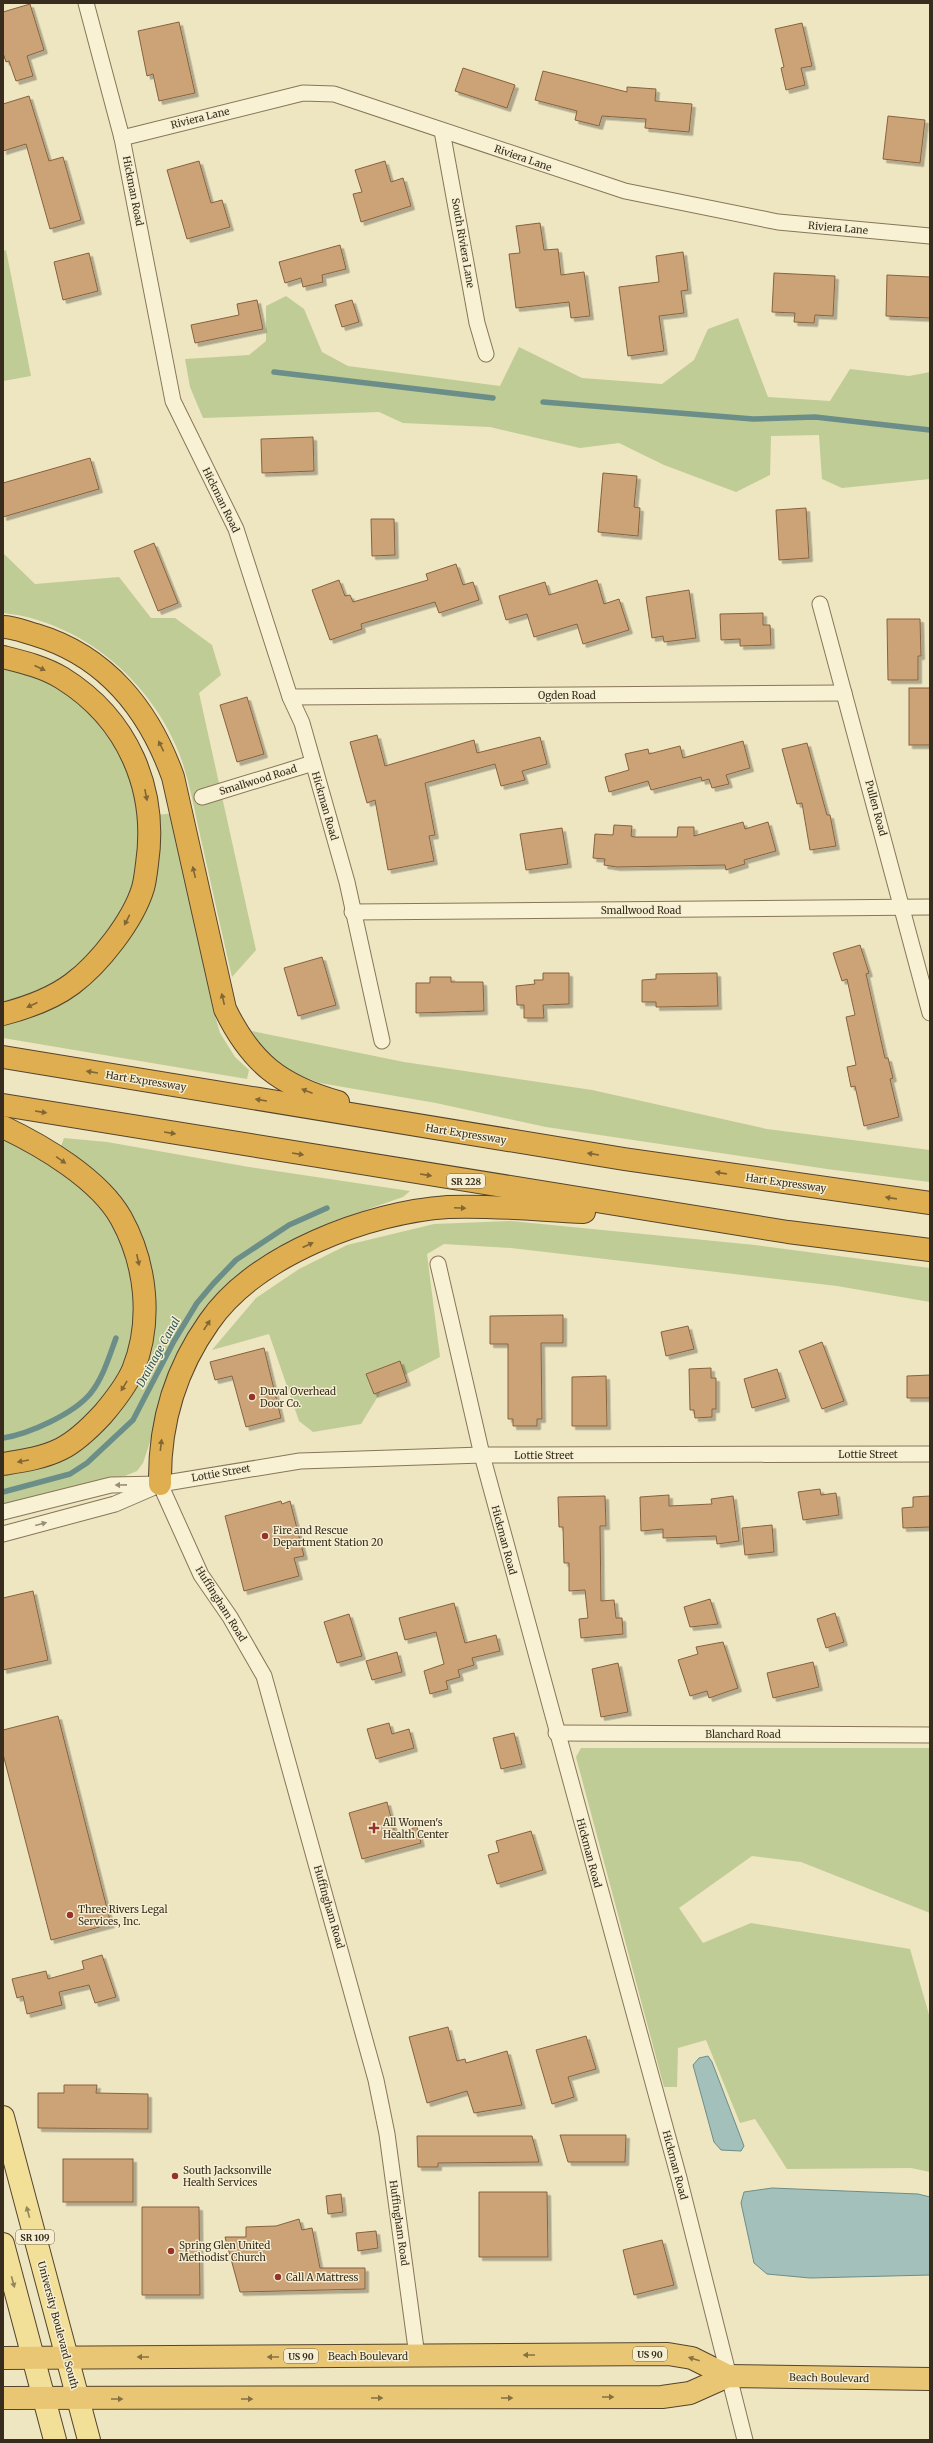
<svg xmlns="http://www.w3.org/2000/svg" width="933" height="2443" viewBox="0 0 933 2443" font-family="Merriweather,serif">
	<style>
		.green { fill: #c0cc95 }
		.water { fill: #a4c0bb; stroke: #6b8e89 }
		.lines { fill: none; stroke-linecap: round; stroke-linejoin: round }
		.stream { stroke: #6b8e89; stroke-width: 5.5 }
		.building { fill: #cca377; stroke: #87623e; filter: url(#shadow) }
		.minor-casing { stroke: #877659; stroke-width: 17 }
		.primary-casing { stroke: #55442d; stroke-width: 24 }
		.trunk-casing { stroke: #55442d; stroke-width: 24 }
		.motorway-casing { stroke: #55442d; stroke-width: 24 }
		.minor { stroke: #f9f1d4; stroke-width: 15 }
		.primary { stroke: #f2df98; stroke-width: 22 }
		.trunk { stroke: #e8c674; stroke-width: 22 }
		.motorway { stroke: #deae51; stroke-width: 22 }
		.oneway { fill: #826634 }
		.oneway2 { fill: #988e78 }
		.oneway3 { fill: #94865a }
		.oneway4 { fill: #877144 }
		.poi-dot { fill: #973329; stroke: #f5eed1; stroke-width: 1.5 }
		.labels { text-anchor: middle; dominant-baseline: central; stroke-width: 3; stroke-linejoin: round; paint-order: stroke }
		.shield { fill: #f5eed1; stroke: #706653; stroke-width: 1 }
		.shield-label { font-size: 9px; font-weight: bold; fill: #372c1d }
		.street-label { font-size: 10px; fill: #372c1d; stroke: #f5eed1 }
		.poi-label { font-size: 10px; fill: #372c1d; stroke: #f5eed1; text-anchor: start }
		.water-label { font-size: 11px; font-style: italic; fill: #2c5557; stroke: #f5eed1 }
	</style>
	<defs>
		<filter id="shadow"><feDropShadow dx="3.5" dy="3.5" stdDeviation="0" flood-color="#0004"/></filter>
	</defs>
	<rect width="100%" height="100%" fill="#eee5c1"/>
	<g class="green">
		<path d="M6 250 31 376 3 381V251Z"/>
		<path d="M286 296 304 309 322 352 348 366 500 386 519 347 582 378 662 384 694 360 708 329 738 318 768 397 830 401 850 369 909 376 930 372V479L842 488 822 479 819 435 771 436 770 475 736 492 664 465 619 443 580 448 490 427 403 423 379 412 203 418 190 387 185 359 249 355 266 341V306Z"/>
		<path d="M3 553 35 584 119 577 151 618H175L212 645 221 675 199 693 256 950 232 977C221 930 211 883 200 835 194 808 189 779 179 753 151 681 81 621 3 613Z"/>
		<path d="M3 665C13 668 25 670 35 674 93 699 132 756 139 817 141 834 143 856 137 874 133 888 125 902 118 915 106 938 84 967 61 981 44 991 22 998 3 1006Z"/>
		<path d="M173 813 211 1001 220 1033 235 1057 249 1070 247 1079 3 1038V1022L119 952 158 815Z"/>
		<path d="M252 1031 404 1062 592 1090 767 1129 930 1150V1182L827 1169 546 1127 436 1103 320 1083 289 1071 263 1050Z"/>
		<path d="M64 1138 107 1142 249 1167 410 1191 403 1197 334 1221 271 1253 178 1358 143 1463 137 1471 125 1476 3 1507V1473L53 1461 150 1349 156 1314 152 1268 140 1232 119 1199 87 1166 61 1146Z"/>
		<path d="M3 1139C19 1146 38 1152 52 1162 82 1181 106 1208 122 1240 142 1279 138 1326 123 1366 121 1372 119 1380 116 1386 112 1392 104 1398 99 1403 71 1433 45 1450 3 1454Z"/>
		<path d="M511 1221 755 1245 930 1268V1302L837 1286 511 1248 444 1244 427 1254 440 1357 385 1385 361 1424 313 1432 299 1421 269 1334 212 1350 256 1298 299 1269 347 1245 434 1224Z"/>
		<path d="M581 1748H930V1913L801 1862 752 1856 679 1908 703 1943 751 1923 910 1949 930 2018V2172L911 2168 787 2169 755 2119 740 2123 706 2040 678 2048 677 2087H664L576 1757Z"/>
	</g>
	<g class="water">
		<path d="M708 2056 712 2062 744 2146 741 2151 721 2150 714 2142 693 2065 699 2058Z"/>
		<path d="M772 2188 918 2194 930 2197V2275L810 2278 767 2274 754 2263 741 2203 744 2192Z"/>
	</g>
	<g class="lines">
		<g class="stream">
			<path d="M274 372 493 398"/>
			<path d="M543 402 753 419 815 417 930 430"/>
			<path d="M3 1438C29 1434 73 1414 90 1394 103 1378 109 1357 116 1338"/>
			<path d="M3 1492 70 1474 87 1463 133 1420 174 1341 197 1303 213 1284 236 1260 289 1225 327 1208"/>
		</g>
	</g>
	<g class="building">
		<path d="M30 4 44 50 27 56 33 76 16 81 9 61 6 62 3 53V12Z"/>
		<path d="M179 22 195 93 159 101 153 74 147 76 138 31Z"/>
		<path d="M802 23 812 66 801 68 805 85 786 90 781 68 784 67 775 29Z"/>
		<path d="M463 68 515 85 507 108 455 91Z"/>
		<path d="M543 71 627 92V87L656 89 655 101 692 104 689 132 645 128 646 119 602 116 599 126 575 120 577 111 535 100Z"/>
		<path d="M29 96 49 161 63 157 81 220 50 229 26 144 3 151V104Z"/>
		<path d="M888 116 925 120 920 163 883 159Z"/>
		<path d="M199 161 211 203 222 200 230 227 187 239 167 170Z"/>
		<path d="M385 161 391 182 403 178 411 206 361 222 353 194 362 192 355 170Z"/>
		<path d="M540 223 544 250 558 249 561 275 584 272 590 316 571 318 569 302 516 308 509 254 520 253 516 226Z"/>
		<path d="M340 245 346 269 322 275 323 282 303 287 301 278 285 283 279 262Z"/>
		<path d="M683 252 688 290 681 291 684 313 659 316 664 351 628 356 619 287 659 282 656 256Z"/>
		<path d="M89 253 98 291 63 300 54 262Z"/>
		<path d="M774 273 835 276 833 316 815 315 814 323 794 322 795 313 772 312Z"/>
		<path d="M887 275 930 277V318L886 316Z"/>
		<path d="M257 300 263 329 195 343 191 325 239 315 237 304Z"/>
		<path d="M352 300 359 322 342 327 335 305Z"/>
		<path d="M313 437 314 471 262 473 261 439Z"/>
		<path d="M90 458 99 489 3 517V483Z"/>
		<path d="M603 473 637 476 634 507 640 508 638 536 598 532Z"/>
		<path d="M806 508 809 558 779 560 776 510Z"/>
		<path d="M371 519H394L395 555 372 556Z"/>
		<path d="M154 543 178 603 158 611 134 551Z"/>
		<path d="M456 564 463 585 473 582 479 600 439 613 435 602 361 624 362 629 330 640 312 590 339 580 345 596 350 595 353 602 428 580 426 574Z"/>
		<path d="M597 580 604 604 619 599 629 630 583 644 577 624 534 637 527 614 506 620 499 596 545 582 549 595Z"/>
		<path d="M689 590 696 638 664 642 663 636 652 638 646 597Z"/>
		<path d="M763 613V625H770L771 645 740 646V639L721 640 720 614Z"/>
		<path d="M887 619H920L921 656H918V680H888Z"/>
		<rect x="909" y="688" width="21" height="57"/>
		<path d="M247 697 264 754 237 762 220 705Z"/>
		<path d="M377 735 385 766 474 740 477 753 540 737 547 764 522 771 525 780 501 786 495 764 425 783 435 835 429 836 434 861 388 870 375 800 367 803 350 742Z"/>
		<path d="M743 741 750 768 726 775 729 784 712 788 709 779 702 781 701 777 651 790 648 781 609 792 605 777 629 770 625 754 648 749 649 754 680 746 683 758Z"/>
		<path d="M807 743 827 815H830L836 846 810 850 802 803 797 804 782 749Z"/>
		<path d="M743 822 745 829 768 822 776 851 744 860 745 864 726 870 725 865 617 867 604 865 605 859 593 858 595 834 613 835 614 825 632 826 631 836 634 837H677L678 827H694V836Z"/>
		<path d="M562 828 568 864 526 870 520 834Z"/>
		<path d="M860 945 869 973 866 974 885 1058H888L893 1078 890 1079 899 1117 864 1126 855 1086 851 1087 847 1067 856 1065 846 1017 855 1015 847 979 842 981 833 953Z"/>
		<path d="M322 957 336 1005 298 1016 284 968Z"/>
		<path d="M543 973H569V1004L543 1005 544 1018H524V1005H517L516 986 535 984 534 980H543Z"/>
		<path d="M717 973 718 1006 656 1007V1002H642V980L656 979V974Z"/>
		<path d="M430 977H451V982H483L484 1011 416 1013V983H430Z"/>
		<path d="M563 1315V1343H541L542 1419H537V1426H513V1419H508V1344H490V1316Z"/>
		<path d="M688 1326 694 1349 666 1356 661 1332Z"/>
		<path d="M822 1342 844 1401 822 1409 799 1351Z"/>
		<path d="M264 1348 281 1418 246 1427 232 1376 215 1380 210 1362Z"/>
		<path d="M400 1361 407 1382 374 1394 366 1374Z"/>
		<path d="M711 1368V1378H716V1409H712V1417L695 1418 694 1410H690L689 1369Z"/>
		<path d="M777 1369 786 1398 752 1408 744 1379Z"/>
		<path d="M930 1375V1398H907V1376Z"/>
		<path d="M606 1376 607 1426H572V1377Z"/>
		<path d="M820 1489 821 1495 836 1493 839 1515 803 1520 798 1492Z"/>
		<path d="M669 1495V1506L712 1504 711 1499 733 1496 739 1541 717 1544 716 1536 663 1538V1529L641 1531 640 1497Z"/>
		<path d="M605 1496 606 1526H600L601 1601 614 1600 616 1618H622L623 1634 581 1638 579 1619 588 1618 585 1590 569 1591V1563H564L563 1527H559L558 1497Z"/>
		<path d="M930 1496V1527L903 1528 902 1508 913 1507V1497Z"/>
		<path d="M281 1501 282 1504 290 1501 304 1556 294 1558 299 1576 244 1591 225 1516Z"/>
		<path d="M772 1525 774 1552 745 1555 742 1528Z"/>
		<path d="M33 1591 48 1660 3 1670V1598Z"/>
		<path d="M710 1599 718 1624 690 1627 684 1607Z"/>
		<path d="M454 1603 465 1643 496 1635 500 1651 472 1658 474 1665 458 1670 460 1677 446 1681 448 1689 430 1694 424 1671 444 1664 436 1632 405 1640 399 1618Z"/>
		<path d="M835 1613 844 1642 826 1648 817 1619Z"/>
		<path d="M349 1614 362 1656 337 1663 324 1622Z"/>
		<path d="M723 1642 738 1688 709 1698 707 1691 690 1696 678 1660 698 1654 696 1647Z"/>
		<path d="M397 1652 402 1672 372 1680 366 1661Z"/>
		<path d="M813 1662 819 1687 773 1698 767 1673Z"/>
		<path d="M618 1663 628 1712 601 1717 592 1669Z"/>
		<path d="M58 1716 111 1924 51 1940 3 1754V1730Z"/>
		<path d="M389 1723 392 1734 409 1729 414 1748 376 1759 367 1729Z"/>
		<path d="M514 1733 522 1764 501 1769 493 1738Z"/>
		<path d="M387 1802 395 1833 417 1827 421 1843 362 1859 349 1813Z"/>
		<path d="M531 1831 543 1870 497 1884 488 1855 499 1852 496 1841Z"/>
		<path d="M102 1955 116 1997 95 2003 89 1985 59 1992 62 2005 27 2014 23 1996 17 1998 12 1979 46 1971 48 1979 84 1969 82 1961Z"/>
		<path d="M448 2027 457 2061 465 2059 466 2063 507 2051 522 2105 474 2113 467 2091 427 2103 409 2037Z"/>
		<path d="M586 2036 596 2069 568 2077 574 2097 552 2104 536 2050Z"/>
		<path d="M64 2085H97L96 2093 148 2094V2129L38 2128V2093H64Z"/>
		<path d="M560 2135H626L625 2162H568Z"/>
		<path d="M417 2136H532L539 2162 438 2163V2167H418Z"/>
		<rect x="63" y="2159" width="70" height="43"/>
		<path d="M479 2192H547L548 2257H479Z"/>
		<path d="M341 2194 343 2212 328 2214 326 2196Z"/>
		<path d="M142 2207H199L200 2295H142Z"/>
		<path d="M299 2219 302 2230 312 2228 320 2268H365V2289L240 2292 225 2237H246V2227L276 2226Z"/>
		<path d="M376 2231 378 2248 358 2251 356 2233Z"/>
		<path d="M662 2240 674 2285 634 2295 623 2250Z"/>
	</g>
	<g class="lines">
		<g class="minor-casing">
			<g id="minor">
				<path d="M86 3 122 138 173 401 236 529 290 697 302 723 347 882 382 1041"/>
				<path d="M442 131 477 323 486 354"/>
				<path d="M122 138 303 93 334 94 625 191 778 222 930 236"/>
				<path d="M820 604 930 1013"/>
				<path d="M290 697 844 693"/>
				<path d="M202 797 313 763"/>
				<path d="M352 912 930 907"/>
				<path d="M438 1264 482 1455 679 2178 745 2440"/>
				<path d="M160 1484 201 1575 230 1617 264 1676 376 2080 387 2134 417 2356"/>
				<path d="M3 1512 111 1485 160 1484 300 1461 482 1455 930 1454"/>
				<path d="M3 1534 115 1504 152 1488"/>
				<path d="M556 1733 930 1735"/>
			</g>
		</g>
		<g class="primary-casing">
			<g id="primary">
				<path d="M3 2117 89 2440"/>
				<path d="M3 2244 55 2440"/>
			</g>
		</g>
		<g class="trunk-casing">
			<g id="trunk">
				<path d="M3 2358 668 2354 692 2358 728 2376"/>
				<path d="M3 2398 662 2397 690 2393 728 2376 930 2379"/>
			</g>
		</g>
		<g class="motorway-casing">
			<g id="motorway">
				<path d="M3 627C14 627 25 632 36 635 106 656 149 710 173 777L225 1009C251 1063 281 1086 338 1102"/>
				<path d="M3 657C23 662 44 667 62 678 128 719 158 789 147 864 146 872 145 881 143 888 133 921 99 964 72 984 52 999 26 1008 3 1014"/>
				<path d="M3 1057 624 1159 930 1203"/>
				<path d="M3 1105 788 1232 930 1250"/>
				<path d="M3 1127C43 1146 99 1179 121 1218 146 1263 153 1321 133 1370 126 1386 114 1401 103 1414 91 1427 77 1441 61 1449 43 1458 22 1461 3 1464"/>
				<path d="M160 1484C159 1426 175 1370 209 1322 255 1255 369 1212 448 1207 492 1205 539 1210 584 1212"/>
			</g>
		</g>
		<use href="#minor" class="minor"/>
		<use href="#primary" class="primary"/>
		<use href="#trunk" class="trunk"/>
		<use href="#motorway" class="motorway"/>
	</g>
	<defs><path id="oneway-solid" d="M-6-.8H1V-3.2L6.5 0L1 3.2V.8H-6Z"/></defs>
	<g class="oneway">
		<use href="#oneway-solid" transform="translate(40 668) rotate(25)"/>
		<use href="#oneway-solid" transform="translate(161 746) rotate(-116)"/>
		<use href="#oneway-solid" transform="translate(146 795) rotate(79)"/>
		<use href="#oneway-solid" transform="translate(194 872) rotate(-103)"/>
		<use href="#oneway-solid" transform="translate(127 920) rotate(117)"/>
		<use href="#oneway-solid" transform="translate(223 999) rotate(-103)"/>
		<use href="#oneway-solid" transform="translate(32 1005) rotate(155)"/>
		<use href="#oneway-solid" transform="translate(92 1072) rotate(-171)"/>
		<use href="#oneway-solid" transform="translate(307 1091) rotate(-159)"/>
		<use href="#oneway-solid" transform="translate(261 1100) rotate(-171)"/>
		<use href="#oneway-solid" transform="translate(41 1112) rotate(9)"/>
		<use href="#oneway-solid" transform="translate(170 1133) rotate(9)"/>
		<use href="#oneway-solid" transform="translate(298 1154) rotate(9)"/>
		<use href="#oneway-solid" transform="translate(593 1154) rotate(-171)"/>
		<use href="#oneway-solid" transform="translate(61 1160) rotate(34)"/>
		<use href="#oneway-solid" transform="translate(721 1173) rotate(-172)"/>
		<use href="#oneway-solid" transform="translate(426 1175) rotate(9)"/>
		<use href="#oneway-solid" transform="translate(891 1198) rotate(-172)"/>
		<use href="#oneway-solid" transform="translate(460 1208) rotate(2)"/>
		<use href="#oneway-solid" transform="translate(308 1245) rotate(-25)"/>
		<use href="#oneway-solid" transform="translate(138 1260) rotate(78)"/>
		<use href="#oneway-solid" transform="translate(207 1325) rotate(-57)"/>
		<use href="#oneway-solid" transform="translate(124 1386) rotate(121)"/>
		<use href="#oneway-solid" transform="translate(161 1445) rotate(-83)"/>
		<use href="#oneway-solid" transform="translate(23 1461) rotate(170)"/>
	</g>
	<g class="oneway2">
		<use href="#oneway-solid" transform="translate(121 1485) rotate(179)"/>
		<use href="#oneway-solid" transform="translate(41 1524) rotate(-15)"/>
	</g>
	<g class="oneway3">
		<use href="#oneway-solid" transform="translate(28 2212) rotate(-105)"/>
		<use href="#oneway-solid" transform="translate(13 2282) rotate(75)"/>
	</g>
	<g class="oneway4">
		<use href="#oneway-solid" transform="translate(529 2355) rotate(180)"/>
		<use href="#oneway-solid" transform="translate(143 2357) rotate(180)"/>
		<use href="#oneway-solid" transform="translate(273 2357) rotate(180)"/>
		<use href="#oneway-solid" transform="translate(694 2359) rotate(-163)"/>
		<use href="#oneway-solid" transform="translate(608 2397)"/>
		<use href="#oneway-solid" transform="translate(377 2398)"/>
		<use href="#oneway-solid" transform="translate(507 2398)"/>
		<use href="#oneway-solid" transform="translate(117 2399)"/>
		<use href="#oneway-solid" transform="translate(247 2399)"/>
	</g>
	<g class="poi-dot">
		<circle cx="252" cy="1397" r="4"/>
		<circle cx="265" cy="1536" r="4"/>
		<path d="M372 1822h4v4h4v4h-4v4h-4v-4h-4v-4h4z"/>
		<circle cx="70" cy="1915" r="4"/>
		<circle cx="175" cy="2176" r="4"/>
		<circle cx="171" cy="2251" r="4"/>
		<circle cx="278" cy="2277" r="4"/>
	</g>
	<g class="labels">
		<g class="shield">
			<rect x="447" y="1174" width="38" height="14" rx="3"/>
			<rect x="16" y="2230" width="38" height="14" rx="3"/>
			<rect x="633" y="2347" width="34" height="14" rx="3"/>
			<rect x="284" y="2349" width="34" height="14" rx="3"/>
		</g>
		<g class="shield-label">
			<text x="466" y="1181">SR 228</text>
			<text x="35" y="2237">SR 109</text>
			<text x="650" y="2354">US 90</text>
			<text x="301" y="2356">US 90</text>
		</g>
		<g class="street-label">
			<text transform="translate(200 118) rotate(-14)">Riviera Lane</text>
			<text transform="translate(523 158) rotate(19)">Riviera Lane</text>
			<text transform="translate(133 191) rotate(79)">Hickman Road</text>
			<text transform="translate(838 228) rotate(5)">Riviera Lane</text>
			<text transform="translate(463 243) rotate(80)">South Riviera Lane</text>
			<text transform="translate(221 500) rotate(64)">Hickman Road</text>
			<text x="567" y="695">Ogden Road</text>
			<text transform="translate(258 780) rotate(-17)">Smallwood Road</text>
			<text transform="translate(325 806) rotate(74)">Hickman Road</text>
			<text transform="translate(876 808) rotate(75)">Pullen Road</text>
			<text x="641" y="910">Smallwood Road</text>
			<text transform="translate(146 1081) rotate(9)">Hart Expressway</text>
			<text transform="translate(466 1134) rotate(9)">Hart Expressway</text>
			<text transform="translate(786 1183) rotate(8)">Hart Expressway</text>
			<text x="868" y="1454">Lottie Street</text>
			<text x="544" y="1455">Lottie Street</text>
			<text transform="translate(221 1473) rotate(-10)">Lottie Street</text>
			<text transform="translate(504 1540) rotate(75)">Hickman Road</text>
			<text transform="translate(221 1604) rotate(58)">Huffingham Road</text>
			<text x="743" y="1734">Blanchard Road</text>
			<text transform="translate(589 1853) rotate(75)">Hickman Road</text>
			<text transform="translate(329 1907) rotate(74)">Huffingham Road</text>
			<text transform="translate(675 2165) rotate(75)">Hickman Road</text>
			<text transform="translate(399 2223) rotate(82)">Huffingham Road</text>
			<text transform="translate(58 2325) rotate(75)">University Boulevard South</text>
			<text x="368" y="2356">Beach Boulevard</text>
			<text transform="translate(829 2378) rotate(1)">Beach Boulevard</text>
		</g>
		<g class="poi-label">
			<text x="260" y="1391">Duval Overhead<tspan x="260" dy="12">Door Co.</tspan></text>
			<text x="273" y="1530">Fire and Rescue<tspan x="273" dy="12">Department Station 20</tspan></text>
			<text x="383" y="1822">All Women's<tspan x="383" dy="12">Health Center</tspan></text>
			<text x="78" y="1909">Three Rivers Legal<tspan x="78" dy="12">Services, Inc.</tspan></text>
			<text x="183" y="2170">South Jacksonville<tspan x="183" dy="12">Health Services</tspan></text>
			<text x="179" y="2245">Spring Glen United<tspan x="179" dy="12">Methodist Church</tspan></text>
			<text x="286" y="2277">Call A Mattress</text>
		</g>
		<g class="water-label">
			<text transform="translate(158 1352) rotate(-61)">Drainage Canal</text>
		</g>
	</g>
	<rect width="933" height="2443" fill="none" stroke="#372c1d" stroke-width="8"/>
</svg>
